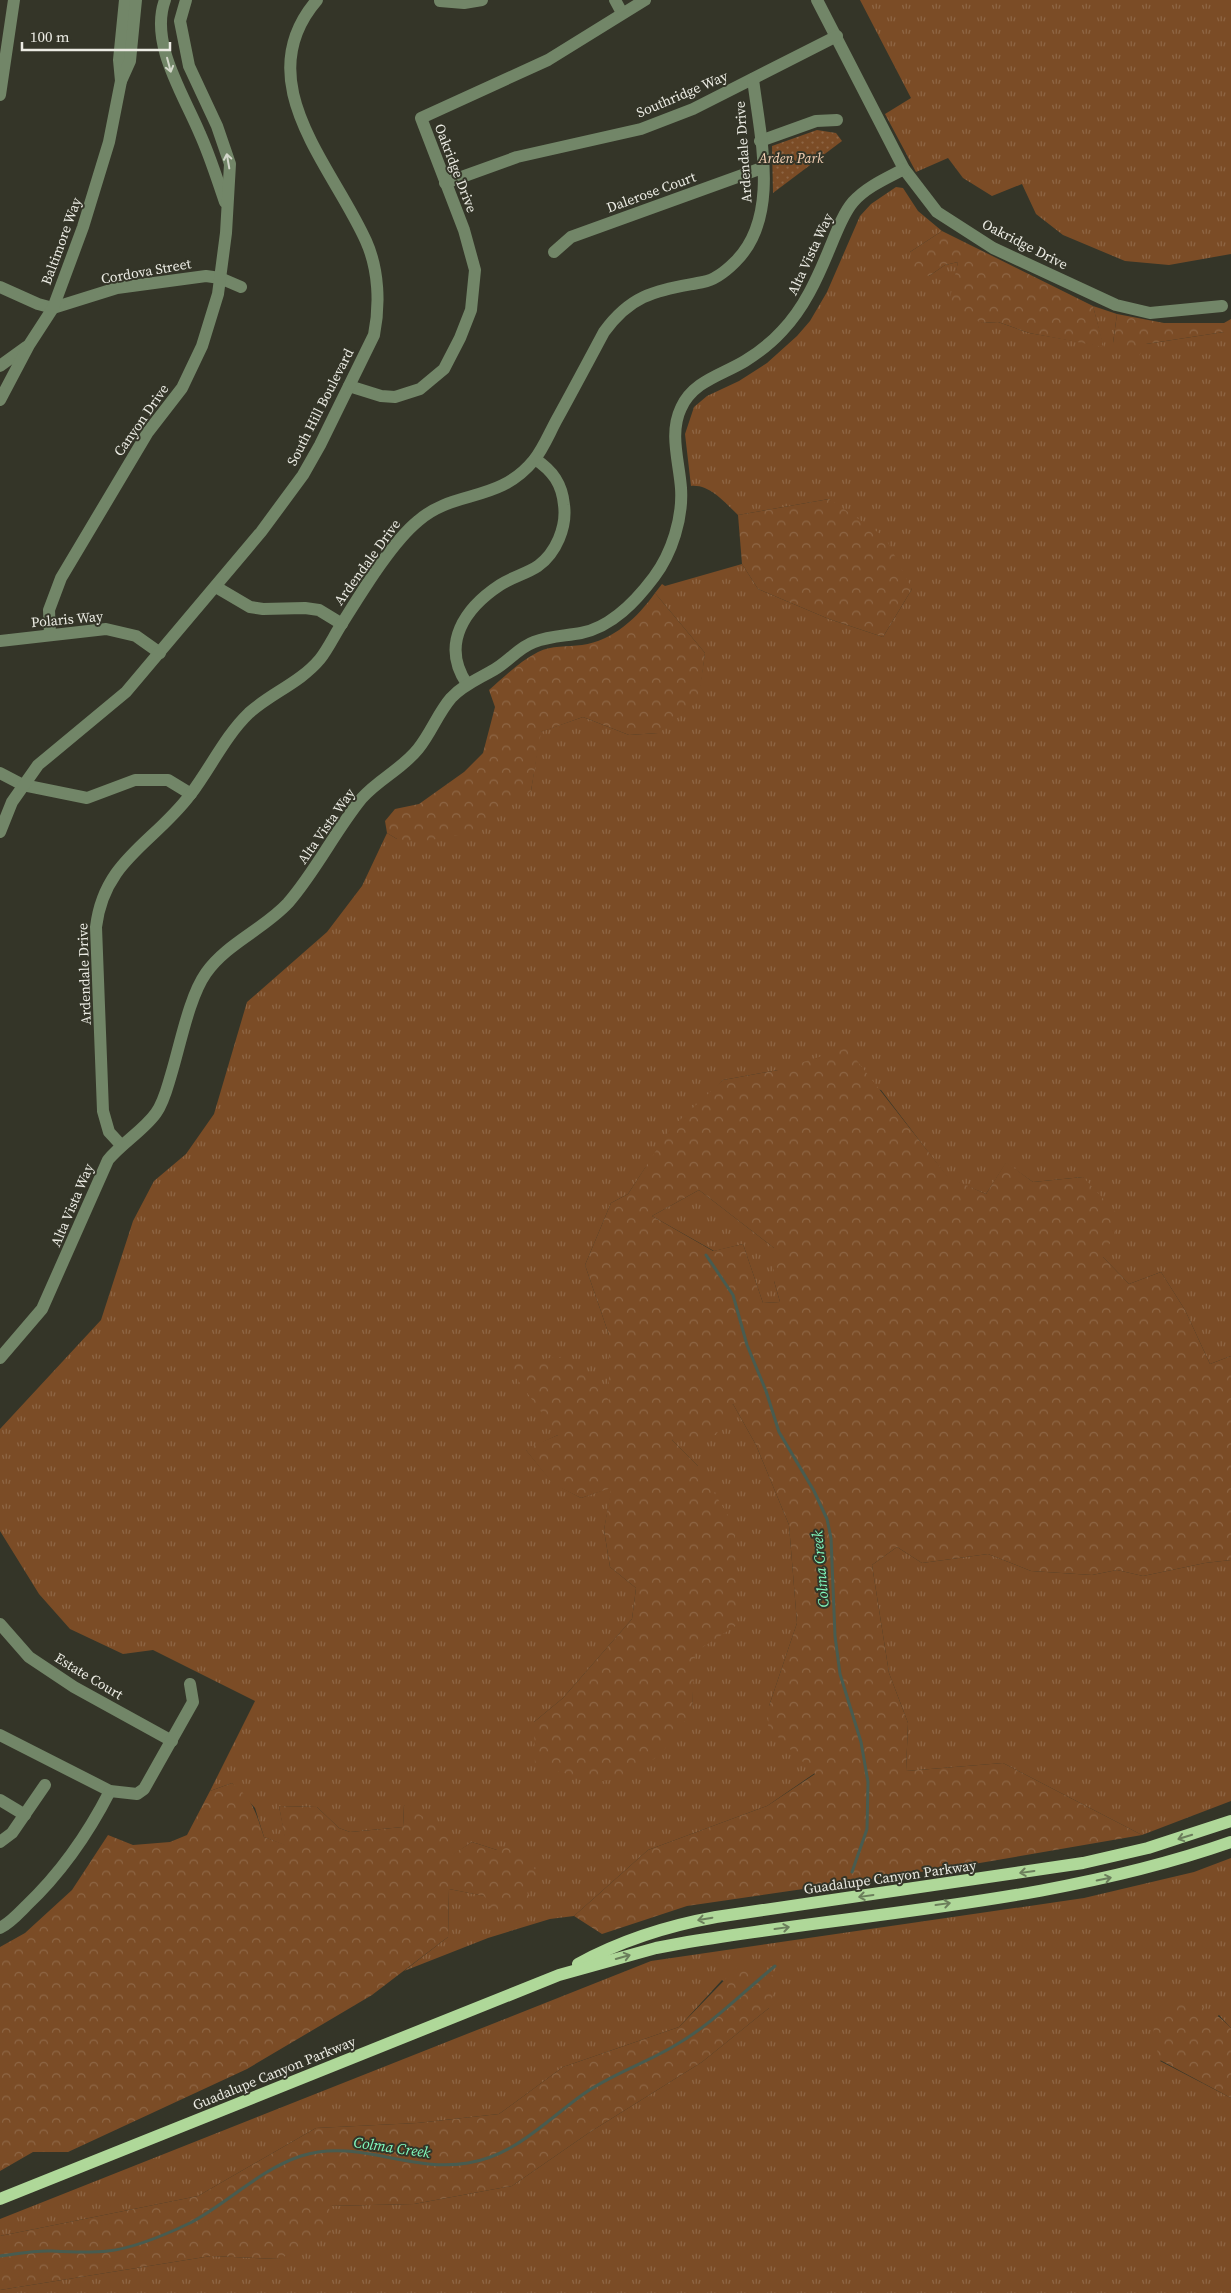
<svg xmlns="http://www.w3.org/2000/svg" width="1231" height="2293" viewBox="0 0 1231 2293" font-family="'Source Serif 4',serif">
	<style>
		.grass { fill: url(#grass-tufts) }
		.forest { fill: url(#forest-crowns); fill-rule: evenodd }
		.park { fill: url(#park-dots) }
		.lines { fill: none; stroke-linecap: round; stroke-linejoin: round }
		.stream { stroke: #485c50; stroke-width: 3 }
		.minor { stroke: #728668; stroke-width: 12 }
		.major { stroke: #afd899; stroke-width: 12 }
		.oneway { stroke: #d3d7ca }
		.oneway2 { stroke: #6b7e5b }
		.labels { text-anchor: middle; dominant-baseline: central; stroke-width: 4; stroke-linejoin: round; paint-order: stroke }
		.street-label { font-size: 14px; fill: #ebebe3; stroke: #343528 }
		.park-label { font-size: 14px; font-style: italic; fill: #f7d2b6; stroke: #343528 }
		.water-label { font-size: 15px; font-style: italic; fill: #81fcbf; stroke: #343528 }
	</style>
	<defs>
		<pattern id="grass-tufts" width="24" height="20" patternUnits="userSpaceOnUse" patternTransform="scale(1.25)"><rect width="24" height="20" fill="#7b4c26"/><path d="M3 7l-1-3M5 7V3M7 7l1-3M15 17l-1-3M17 17v-4M19 17l1-3" fill="none" stroke="#8e6645"/></pattern>
		<pattern id="forest-crowns" width="20" height="18" patternUnits="userSpaceOnUse" patternTransform="scale(1.25)"><rect width="20" height="18" fill="#7b4c26"/><path d="M2 6a3 3 0 1 1 6 0M12 15a3 3 0 1 1 6 0" fill="none" stroke="#8e6645"/></pattern>
		<pattern id="park-dots" width="8" height="8" patternUnits="userSpaceOnUse" patternTransform="scale(1.25)"><rect width="8" height="8" fill="#7b4c26"/><path d="M2 2h.1M6 6h.1" fill="none" stroke="#8e6645" stroke-width="1.8" stroke-linecap="round"/></pattern>
	</defs>
	<rect width="100%" height="100%" fill="#343528"/>
	<g class="grass">
		<path d="M860 0H1231V254L1169 265 1125 261 1063 235 1036 214 1022 184 992 196 963 178 948 158 916 172 885 114 911 98Z"/>
		<path d="M896 187 903 188 918 211 942 231 910 252 929 276 945 265 958 262 955 278 982 323 998 322 1029 333 1103 346 1093 306 1117 314 1113 343 1146 344 1224 332V323L1231 319V1356L1210 1364 1185 1310 1161 1272 1129 1284 1103 1257 1083 1177 1033 1182 1006 1163 986 1194 948 1178 881 1090 778 1070 723 1080 645 1168 628 1194 611 1203 585 1265 609 1335V1401L558 1435 526 1450 553 1483 581 1498 612 1487 604 1530 610 1567 636 1588 632 1619 563 1698 534 1722 692 1711 698 1466 672 1440 733 1404 756 1445 789 1525 797 1623 769 1706 815 1773 767 1806 648 1850 574 1916 550 1919 488 1938 404 1971 448 1937 449 1889 485 1896 497 1850 472 1842 447 1859 404 1805 403 1827 350 1832 339 1828 317 1807 279 1806 287 1846 264 1837 255 1808 232 1783 210 1791 255 1701 153 1650 123 1654 70 1629 39 1594 0 1531V1429L101 1320 133 1221 154 1181 186 1154 214 1114 247 1002 327 932 362 886 387 833 397 839 531 791 540 732 583 717 629 735 658 733 698 700 705 653 655 593 662 584 665 586 742 564 758 589 829 619 883 637 912 589 829 499 738 515C725 503 710 484 691 486L685 434 694 407 707 396 739 381 767 363 797 336 810 321 827 292 860 216 871 204Z"/>
		<path d="M699 1190 774 1248V1281L780 1302 763 1303 743 1244 714 1251 652 1216Z"/>
		<path d="M897 1547 922 1563 988 1554 1031 1571 1092 1575 1117 1570 1143 1576 1205 1563 1231 1560V1801L1142 1835 1003 1763 906 1771 908 1723 889 1673 872 1565Z"/>
		<path d="M1231 1858V2028L1219 2015 1160 2061 1231 2098V2293H0V2290L211 2256 279 2259 329 2206 414 2204 512 2186 590 2132 702 2062 769 2008 722 1980 679 2027 563 2067 499 2114 417 2123 316 2128 198 2196 0 2236V2219L651 1961 1084 1898 1194 1872Z"/>
	</g>
	<g class="forest">
		<path d="M942 231 1093 306 1104 347 1029 333 998 322 982 323 949 302 958 262 945 265 929 276 911 271 910 252Z"/>
		<path d="M1117 314 1164 323H1224V332L1146 344 1134 364 1113 343Z"/>
		<path d="M829 499 885 537 912 589 883 637 829 619 758 589 742 564 738 515Z"/>
		<path d="M655 593 705 653 699 700 659 733 629 735 583 717 541 732 531 791 469 833 420 842 397 839 387 833 385 821 395 809 419 804 464 772 483 753 495 707 489 690C504 677 520 661 538 652 552 645 567 647 582 645 613 641 638 617 655 593Z"/>
		<path d="M847 1048 948 1177 986 1194 1006 1162 1033 1182 1083 1177 1122 1219 1103 1257 1129 1284 1161 1272 1185 1310 1210 1364 1231 1356V1560L1205 1563 1143 1576 1117 1570 1092 1575 1031 1571 988 1554 922 1563 897 1547 872 1565 889 1673 908 1723 906 1771 1003 1763 1142 1835 968 1865 687 1906 602 1934 574 1916 648 1850 767 1806 815 1774 768 1727 769 1706 797 1623 789 1525 756 1445 733 1404 716 1435 672 1440 698 1466 735 1527 737 1625 695 1652 692 1711 661 1754 626 1778 596 1782 535 1765 534 1722 563 1698 632 1619 636 1588 610 1567 604 1530 611 1488 581 1498 553 1484 525 1449 558 1435 506 1364 567 1356 609 1400V1335L585 1265 611 1203 628 1194 670 1129 723 1080 778 1070ZM699 1190 774 1248V1281L780 1302 763 1303 743 1244 713 1251 652 1216Z"/>
		<path d="M232 1783C253 1799 256 1813 264 1837L286 1845 279 1806 317 1807 339 1828 350 1832 403 1827 404 1805 449 1832 447 1858 472 1842 497 1850 521 1844 538 1875 525 1883 532 1912 495 1916 484 1896 449 1889 448 1937 372 1995 247 2069 68 2152H33L0 2171V1947L25 1933 72 1890 108 1835 133 1845 170 1842 187 1835 210 1791Z"/>
		<path d="M742 1962 778 1978 769 2008 702 2062 590 2132 512 2186 414 2204 329 2206 331 2234 279 2259 211 2256 0 2290V2236L198 2196 316 2128 417 2123 499 2114 563 2067 679 2027Z"/>
		<path d="M1169 2002C1195 2004 1213 2008 1231 2028V2098L1160 2060C1152 2034 1148 2023 1169 2002Z"/>
	</g>
	<path class="park" d="M817 130 836 133 842 141 773 193 772 146Z"/>
	<g class="lines">
		<g class="stream">
			<path d="M706 1255 733 1295 747 1345 766 1391 779 1432 814 1491 827 1519 831 1538 835 1636 840 1674 861 1742 868 1782 867 1829 852 1872"/>
			<path d="M0 2256C17 2254 35 2250 52 2251 70 2252 89 2253 108 2251 135 2248 165 2235 190 2223 228 2203 259 2170 301 2156 358 2138 409 2173 468 2163 514 2156 546 2121 582 2095 609 2075 644 2064 674 2046 711 2025 742 1993 775 1966"/>
		</g>
		<g class="minor">
			<path d="M165 0C149 43 184 95 200 134 210 156 217 179 225 202"/>
			<path d="M615 0 622 13"/>
			<path d="M817 0 904 169 937 212 993 248 1116 305 1150 313 1222 306"/>
			<path d="M440 1 464 3 482 0"/>
			<path d="M121 81 119 60 125 0"/>
			<path d="M0 95 14 0"/>
			<path d="M760 141 816 121 837 120"/>
			<path d="M445 183 517 157 641 129 693 109 837 36"/>
			<path d="M554 252 571 237 762 168"/>
			<path d="M0 287 38 304 53 308 117 288 206 276 220 278 241 287"/>
			<path d="M0 366 26 347"/>
			<path d="M349 386 381 396 395 397 420 389 444 369 460 338 471 310 475 270 464 230 421 118 548 60 645 0"/>
			<path d="M0 400 29 345 53 308 83 227 109 142 121 81 130 61 136 0"/>
			<path d="M216 587 250 607 263 609 305 608 319 610 342 624"/>
			<path d="M50 635 49 610 61 578 148 432 182 388 202 346 218 294 226 233 230 164 217 126 189 66 180 21 186 0"/>
			<path d="M0 641 106 629 136 636 160 653"/>
			<path d="M467 684C440 644 465 608 500 585 512 577 526 574 538 566 556 553 567 527 564 505 562 484 553 471 535 459"/>
			<path d="M0 773 23 785 87 798 135 780H168L191 794"/>
			<path d="M0 832 12 802 38 765 126 692 261 532 303 475 320 445 374 335C380 305 379 270 366 241 332 165 247 81 317 0"/>
			<path d="M121 1145 109 1132 103 1111 96 927C104 860 154 843 190 795 210 769 225 736 249 713 271 693 300 683 320 659 328 649 334 636 341 625 360 595 391 543 418 521 454 489 498 504 534 460 543 449 549 434 556 421 572 392 588 362 604 332 633 292 658 291 703 282 715 280 726 271 735 262 781 217 760 137 753 79"/>
			<path d="M0 1358 42 1309 108 1160C122 1143 144 1130 156 1113 164 1102 167 1088 171 1075 180 1046 189 997 206 973 226 944 264 929 288 903 316 871 335 831 362 798 379 779 402 769 418 749 431 733 438 713 451 698 462 686 476 680 490 672 507 664 517 648 534 642 550 636 565 636 581 633 612 627 636 601 654 577 672 553 683 518 681 488 679 461 669 433 681 408 693 381 722 375 745 361 758 353 771 343 782 331 804 308 817 279 829 250 836 234 842 215 853 202 866 187 887 178 904 169"/>
			<path d="M0 1624 29 1657 74 1687 172 1741"/>
			<path d="M0 1735 110 1791 137 1794 144 1789 193 1702 190 1684"/>
			<path d="M0 1800 25 1815"/>
			<path d="M0 1842 12 1833 45 1785"/>
			<path d="M0 1928C10 1923 18 1914 26 1906 62 1872 88 1834 110 1791"/>
		</g>
		<g class="major">
			<path d="M578 1964C622 1940 666 1926 716 1917L1083 1863 1148 1848 1231 1821"/>
			<path d="M0 2199 559 1975 656 1948 688 1942C869 1912 1057 1903 1231 1842"/>
		</g>
	</g>
	<defs><path id="oneway-shaft" d="M-6 0H5M1.5-3L5.5 0L1.5 3" fill="none" stroke-width="1.6" stroke-linecap="round" stroke-linejoin="round" transform="scale(1.25)"/></defs>
	<g class="oneway">
		<use href="#oneway-shaft" transform="translate(169 65) rotate(75)"/>
		<use href="#oneway-shaft" transform="translate(228 161) rotate(-100)"/>
	</g>
	<g class="oneway2">
		<use href="#oneway-shaft" transform="translate(1185 1837) rotate(163)"/>
		<use href="#oneway-shaft" transform="translate(1027 1872) rotate(172)"/>
		<use href="#oneway-shaft" transform="translate(1104 1879) rotate(-12)"/>
		<use href="#oneway-shaft" transform="translate(866 1896) rotate(172)"/>
		<use href="#oneway-shaft" transform="translate(943 1904) rotate(-8)"/>
		<use href="#oneway-shaft" transform="translate(705 1919) rotate(170)"/>
		<use href="#oneway-shaft" transform="translate(782 1928) rotate(-8)"/>
		<use href="#oneway-shaft" transform="translate(623 1957) rotate(-16)"/>
	</g>
	<g class="labels">
		<g class="street-label">
			<text transform="translate(682 94) rotate(-23)">Southridge Way</text>
			<text transform="translate(743 152) rotate(-94)">Ardendale Drive</text>
			<text transform="translate(456 168) rotate(69)">Oakridge Drive</text>
			<text transform="translate(651 192) rotate(-20)">Dalerose Court</text>
			<text transform="translate(61 241) rotate(-70)">Baltimore Way</text>
			<text transform="translate(1025 244) rotate(27)">Oakridge Drive</text>
			<text transform="translate(810 254) rotate(-65)">Alta Vista Way</text>
			<text transform="translate(146 271) rotate(-10)">Cordova Street</text>
			<text transform="translate(320 407) rotate(-63)">South Hill Boulevard</text>
			<text transform="translate(141 420) rotate(-55)">Canyon Drive</text>
			<text transform="translate(367 562) rotate(-54)">Ardendale Drive</text>
			<text transform="translate(67 619) rotate(-5)">Polaris Way</text>
			<text transform="translate(326 826) rotate(-55)">Alta Vista Way</text>
			<text transform="translate(84 974) rotate(-92)">Ardendale Drive</text>
			<text transform="translate(72 1205) rotate(-67)">Alta Vista Way</text>
			<text transform="translate(89 1676) rotate(31)">Estate Court</text>
			<text transform="translate(890 1877) rotate(-8)">Guadalupe Canyon Parkway</text>
			<text transform="translate(274 2073) rotate(-22)">Guadalupe Canyon Parkway</text>
		</g>
		<g class="park-label">
			<text x="791" y="158">Arden Park</text>
		</g>
		<g class="water-label">
			<text transform="translate(820 1569) rotate(-95)">Colma Creek</text>
			<text transform="translate(392 2147) rotate(8)">Colma Creek</text>
		</g>
	</g>
	<path d="M22 42v8h148v-8" fill="none" stroke="#ebebe3" stroke-width="2.5"/>
	<text x="30" y="42" font-size="15" fill="#ebebe3" stroke="#343528" stroke-width="4" paint-order="stroke">100 m</text>
</svg>
